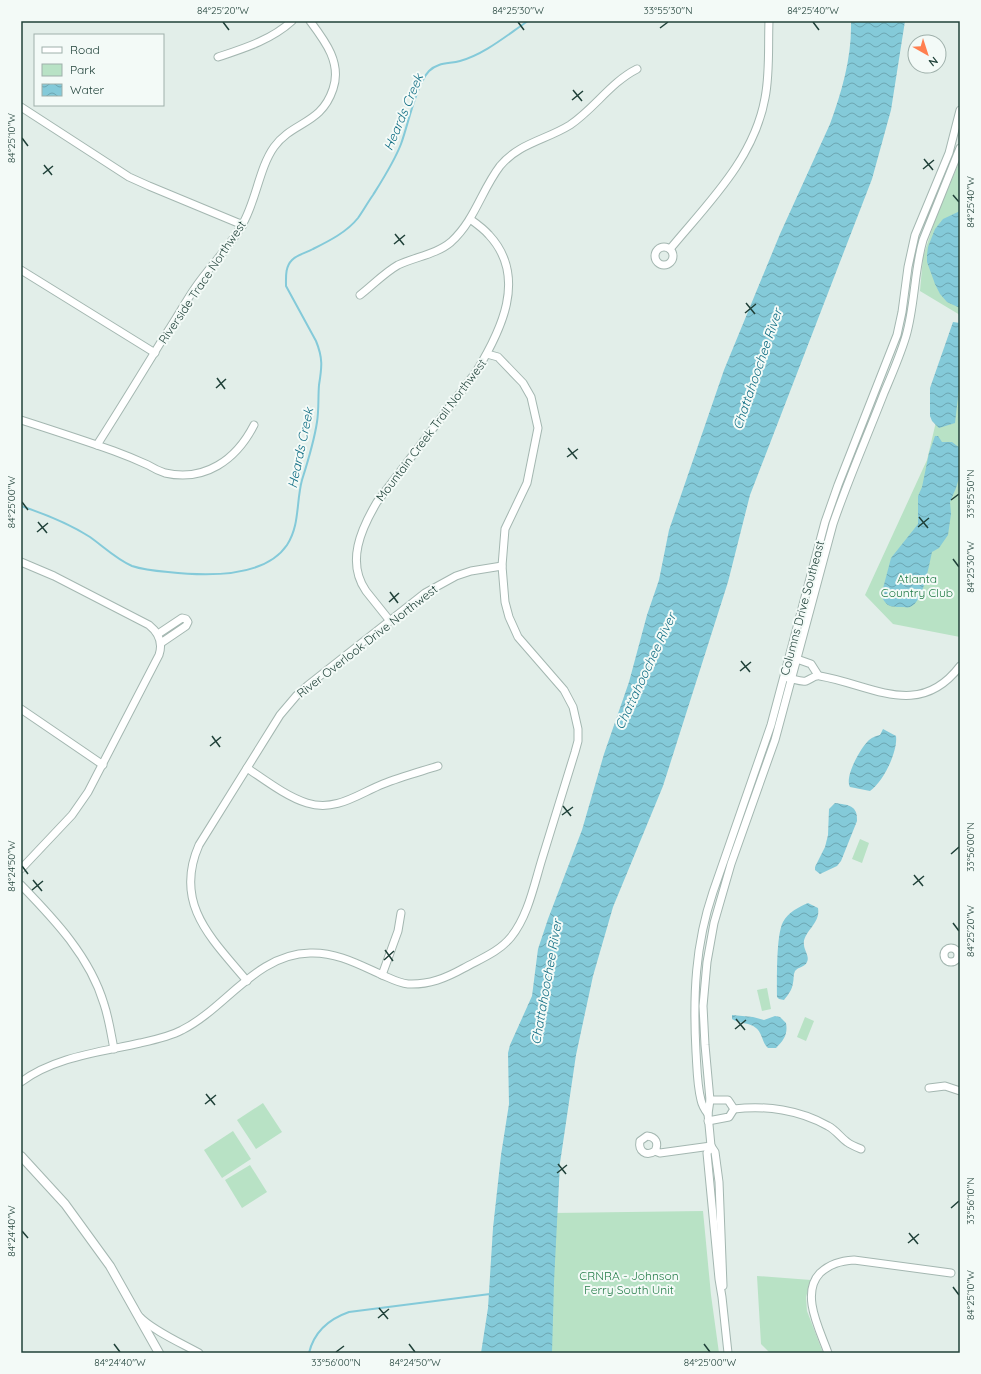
<svg xmlns="http://www.w3.org/2000/svg" width="981" height="1374" viewBox="0 0 981 1374" font-family="Quicksand,sans-serif">
	<style>
		.park { fill: #b8e2c5 }
		.water { fill: url(#water-waves) }
		.lines { fill: none; stroke-linecap: round; stroke-linejoin: round }
		.stream { stroke: #84cad9; stroke-width: 2 }
		.minor-casing { stroke: #a4b7b1; stroke-width: 9 }
		.tertiary-casing { stroke: #a4b7b1; stroke-width: 10 }
		.minor { stroke: #fff; stroke-width: 7 }
		.tertiary { stroke: #fff; stroke-width: 8 }
		.ticks { fill: none; stroke: #204139; stroke-width: 1.5 }
		.labels { text-anchor: middle; dominant-baseline: central; stroke-width: 4; stroke-linejoin: round; paint-order: stroke }
		.street-label { font-size: 12px; fill: #204139; stroke: #f3faf7 }
		.park-label { font-size: 12px; fill: #257d49; stroke: #f3faf7 }
		.water-label { font-size: 13px; font-style: italic; fill: #126f85; stroke: #f3faf7 }
		.neatline { fill: none; stroke: #204139; stroke-width: 1.5 }
		.ticks-label { font-size: 10px; text-anchor: middle; fill: #204139 }
	</style>
	<defs>
		<pattern id="water-waves" width="16" height="10" patternUnits="userSpaceOnUse"><rect width="16" height="10" fill="#84cad9"/><path d="M0 5q4-4 8 0t8 0" fill="none" stroke="#6ca6b1"/></pattern>
	</defs>
	<rect width="100%" height="100%" fill="#e2eee9"/>
	<g class="park">
		<path d="M960 160V315L920 291 923 257 935 220Z"/>
		<path d="M960 320V637L893 624 865 595 927 460Z"/>
		<path d="M860 839 869 843 862 863 852 859Z"/>
		<path d="M767 988 771 1009 762 1011 757 990Z"/>
		<path d="M805 1017 814 1021 806 1041 797 1037Z"/>
		<path d="M263 1103 282 1132 256 1149 237 1120Z"/>
		<path d="M233 1131 251 1159 222 1178 204 1150Z"/>
		<path d="M250 1165 267 1192 242 1208 225 1180Z"/>
		<path d="M703 1211 711 1295 719 1353H542L553 1213Z"/>
		<path d="M757 1276 811 1280 806 1297 807 1311 823 1353H770L761 1344Z"/>
	</g>
	<g class="water">
		<path d="M851 21H905L891 110 872 179 750 495 728 582 663 786 613 907 593 976 576 1055 560 1163 554 1282 552 1353H481L488 1308 493 1228 501 1155 509 1104 508 1053 510 1045 532 996 538 949 548 919 582 830 604 754 629 682 647 615 659 580 669 530 724 370 780 234 830 124C842 91 852 57 851 21Z"/>
		<path d="M960 211V308L947 302 940 294 935 284 927 262V255L928 247 935 229 943 219Z"/>
		<path d="M953 322 960 323V380L955 423 939 428 932 421 930 416V388Z"/>
		<path d="M935 436H938L942 442H952L960 448 959 478 956 488 950 502 951 514 948 535 939 548 932 552C929 565 923 603 910 607 908 608 903 607 901 607 889 607 887 606 881 596L891 558 918 524V496L922 487 929 453Z"/>
		<path d="M883 729 896 736C898 752 883 782 870 791L850 787C844 777 861 747 869 740 873 737 876 736 880 735Z"/>
		<path d="M835 803C848 805 858 805 857 821L841 861 837 866 820 874 815 870V867L825 847 828 835 829 809Z"/>
		<path d="M808 903 818 908C821 924 802 932 804 945 804 950 810 957 807 962 805 967 798 967 795 971 793 975 794 979 793 983 792 990 788 995 784 1000L779 999 777 997C777 980 776 935 783 922 788 912 799 907 808 903Z"/>
		<path d="M732 1015 753 1017 764 1020 775 1016 780 1017 786 1023C788 1034 784 1040 776 1048H768C762 1043 763 1034 756 1028 749 1022 739 1024 732 1019Z"/>
	</g>
	<g class="lines">
		<g class="stream">
			<path d="M21 506C45 514 68 523 90 537 104 547 116 559 132 566 144 570 156 571 168 572 204 576 264 579 287 545 300 525 296 502 302 480 308 461 314 442 317 422 319 410 318 397 319 385 322 367 323 358 316 341L286 286C286 277 285 267 292 260 298 254 306 253 313 249 329 241 347 232 358 218 363 211 368 202 373 195 383 179 394 162 401 144 408 125 416 85 429 71 438 62 449 64 460 61 485 54 507 35 528 21"/>
			<path d="M309 1353C314 1332 329 1319 349 1312L490 1294"/>
		</g>
		<g class="minor-casing">
			<g id="minor">
				<path d="M218 57C245 48 271 40 292 21"/>
				<path d="M21 107 129 177 149 186 243 225"/>
				<path d="M960 110 949 153 915 235 908 267 902 312 897 335 838 485 825 522 771 725 713 892C695 945 693 996 696 1052 697 1067 697 1085 701 1100 702 1105 705 1110 708 1114L710 1100 705 1045 703 1006 707 962 714 923 731 864 775 740 833 524C848 480 867 437 884 393 892 374 900 356 906 336 915 305 914 271 923 240L960 148"/>
				<circle cx="664" cy="256" r="9"/>
				<path d="M670 249C708 203 754 159 765 98 770 73 768 46 769 21"/>
				<path d="M21 270 155 353"/>
				<path d="M360 295C373 285 384 273 398 265 415 257 437 254 451 242 475 220 481 191 500 166 519 143 546 140 570 125 594 109 611 82 637 69"/>
				<path d="M21 420C52 430 83 440 114 451 125 455 137 460 148 465 153 468 159 471 165 473 205 482 236 460 254 425"/>
				<path d="M97 445C120 409 142 373 164 337 175 321 184 304 195 288 210 266 229 248 242 225 256 202 259 168 274 147 293 121 321 125 333 89 342 63 325 41 310 21"/>
				<path d="M21 562 54 576 149 625C159 633 163 643 159 655L88 792 72 815 21 869"/>
				<path d="M390 621C382 611 374 601 366 591 346 562 361 529 377 502L476 372C501 331 528 277 489 235 484 229 477 224 470 219"/>
				<path d="M158 634 182 618 186 619 188 622 186 626 161 643"/>
				<path d="M794 658 811 664 818 675"/>
				<path d="M788 678C794 679 800 682 806 681 811 679 815 675 820 676 872 685 919 720 960 666"/>
				<path d="M21 709 103 765"/>
				<path d="M247 768C265 780 287 797 307 803 336 812 358 794 383 784 400 777 419 772 438 766"/>
				<path d="M21 885C55 920 90 957 104 1004 109 1019 111 1034 114 1049"/>
				<circle cx="951" cy="955" r="7"/>
				<path d="M382 975 398 931 401 913"/>
				<path d="M247 981C212 939 173 904 199 845L280 715 297 695 307 686 425 593 456 576 471 571 502 566"/>
				<path d="M21 1082C54 1057 101 1052 140 1043 154 1040 169 1037 182 1030 226 1008 256 954 310 953 336 952 358 964 380 974 390 978 398 983 408 984 429 985 446 978 464 968 480 959 499 952 511 937 528 916 534 885 542 859 553 823 564 788 575 752L578 741V729L573 707 564 690 518 637 509 617 505 602 502 566 505 529 527 483 538 428 531 397 523 383 498 357 487 354"/>
				<path d="M929 1088 945 1086 960 1091"/>
				<path d="M710 1100H728L734 1109"/>
				<path d="M734 1109C766 1105 800 1110 828 1126 836 1130 840 1137 847 1142 851 1145 856 1147 861 1149"/>
				<path d="M708 1114 711 1146 707 1153 719 1279 722 1297 728 1353"/>
				<path d="M708 1121 729 1117 734 1109"/>
				<path d="M711 1146 715 1152 719 1182 723 1286"/>
				<path d="M655 1151C659 1143 656 1137 647 1136L640 1141C638 1151 646 1157 655 1151L660 1153 711 1146"/>
				<path d="M140 1317C152 1330 183 1344 199 1353"/>
				<path d="M828 1353C820 1330 800 1294 820 1273 830 1264 840 1261 854 1260L951 1273"/>
			</g>
		</g>
		<g class="tertiary-casing">
			<path id="tertiary" d="M21 1156 65 1204 110 1266 159 1353"/>
		</g>
		<use href="#minor" class="minor"/>
		<use href="#tertiary" class="tertiary"/>
	</g>
	<path class="ticks" d="M223 22 229 30M518 22 524 30M813 22 819 30M660 28 668 22M573 90 582 101M572 100 583 91M22 138 28 146M924 159 933 170M44 165 52 175M923 169 934 160M43 174 53 166M953 195 959 202M395 234 404 245M394 244 405 235M746 303 755 314M745 313 756 304M217 378 225 389M216 388 226 379M568 448 577 459M567 457 578 449M951 500 959 494M22 502 28 510M919 517 928 528M38 522 47 533M918 527 929 518M37 532 48 523M953 559 959 567M390 592 398 603M389 602 399 593M741 661 750 672M740 671 751 662M212 736 220 747M210 746 221 737M563 806 571 816M562 815 573 807M951 854 959 847M22 866 28 874M914 875 923 886M33 880 42 891M913 885 924 876M32 890 43 881M953 923 959 931M385 950 393 961M384 960 394 951M736 1019 745 1030M735 1029 746 1020M206 1094 215 1105M205 1104 216 1095M558 1164 566 1174M557 1173 567 1165M951 1208 959 1201M22 1231 28 1238M909 1233 918 1244M908 1243 919 1234M953 1287 959 1295M379 1308 388 1319M378 1318 389 1309M114 1344 120 1352M409 1344 415 1352M704 1344 710 1352M336 1352 344 1346"/>
	<g class="labels">
		<g class="street-label">
			<text transform="translate(202 282) rotate(-56)">Riverside Trace Northwest</text>
			<text transform="translate(431 430) rotate(-53)">Mountain Creek Trail Northwest</text>
			<text transform="translate(802 608) rotate(-75)">Columns Drive Southeast</text>
			<text transform="translate(367 641) rotate(-38)">River Overlook Drive Northwest</text>
		</g>
		<g class="park-label">
			<text x="917" y="578">Atlanta<tspan x="917" dy="14">Country Club</tspan></text>
			<text x="629" y="1275">CRNRA - Johnson<tspan x="629" dy="14">Ferry South Unit</tspan></text>
		</g>
		<g class="water-label">
			<text transform="translate(403 112) rotate(-67)">Heards Creek</text>
			<text transform="translate(757 369) rotate(-71)">Chattahoochee River</text>
			<text transform="translate(300 448) rotate(-78)">Heards Creek</text>
			<text transform="translate(645 671) rotate(-65)">Chattahoochee River</text>
			<text transform="translate(546 982) rotate(-80)">Chattahoochee River</text>
		</g>
	</g>
	<rect width="981" height="1374" fill="none" stroke="#f3faf7" stroke-width="44"/>
	<rect x="34" y="34" width="130" height="72" fill="#f3faf7" stroke="#9fb0ab"/>
	<rect x="42" y="47" width="20" height="6" fill="#ffffff" stroke="#9fb0ab"/>
	<text x="70" y="54" font-size="12" fill="#204139">Road</text>
	<rect x="42" y="64" width="20" height="12" fill="#b8e2c5" stroke="#9fb0ab"/>
	<text x="70" y="74" font-size="12" fill="#204139">Park</text>
	<rect x="42" y="84" width="20" height="12" fill="url(#water-waves)" stroke="#9fb0ab"/>
	<text x="70" y="94" font-size="12" fill="#204139">Water</text>
	<g transform="translate(927 54) rotate(141)"><circle r="19" fill="#f3faf7" stroke="#9fb0ab"/>
	<path d="M0-3L7 15L0 10L-7 15Z" fill="#ff7f4f"/>
	<text y="-6" font-size="11" font-weight="bold" text-anchor="middle" fill="#204139">N</text>
	</g>
	<rect x="22" y="22" width="937" height="1330" class="neatline"/>
	<g class="ticks-label">
		<text x="223" y="14">84°25'20"W</text>
		<text x="518" y="14">84°25'30"W</text>
		<text x="668" y="14">33°55'30"N</text>
		<text x="813" y="14">84°25'40"W</text>
		<text transform="translate(11 138) rotate(-90)" y="4">84°25'10"W</text>
		<text transform="translate(970 202) rotate(-90)" y="4">84°25'40"W</text>
		<text transform="translate(970 494) rotate(-90)" y="4">33°55'50"N</text>
		<text transform="translate(11 502) rotate(-90)" y="4">84°25'00"W</text>
		<text transform="translate(970 567) rotate(-90)" y="4">84°25'30"W</text>
		<text transform="translate(970 847) rotate(-90)" y="4">33°56'00"N</text>
		<text transform="translate(11 866) rotate(-90)" y="4">84°24'50"W</text>
		<text transform="translate(970 931) rotate(-90)" y="4">84°25'20"W</text>
		<text transform="translate(970 1201) rotate(-90)" y="4">33°56'10"N</text>
		<text transform="translate(11 1231) rotate(-90)" y="4">84°24'40"W</text>
		<text transform="translate(970 1295) rotate(-90)" y="4">84°25'10"W</text>
		<text x="120" y="1366">84°24'40"W</text>
		<text x="336" y="1366">33°56'00"N</text>
		<text x="415" y="1366">84°24'50"W</text>
		<text x="710" y="1366">84°25'00"W</text>
	</g>
</svg>
